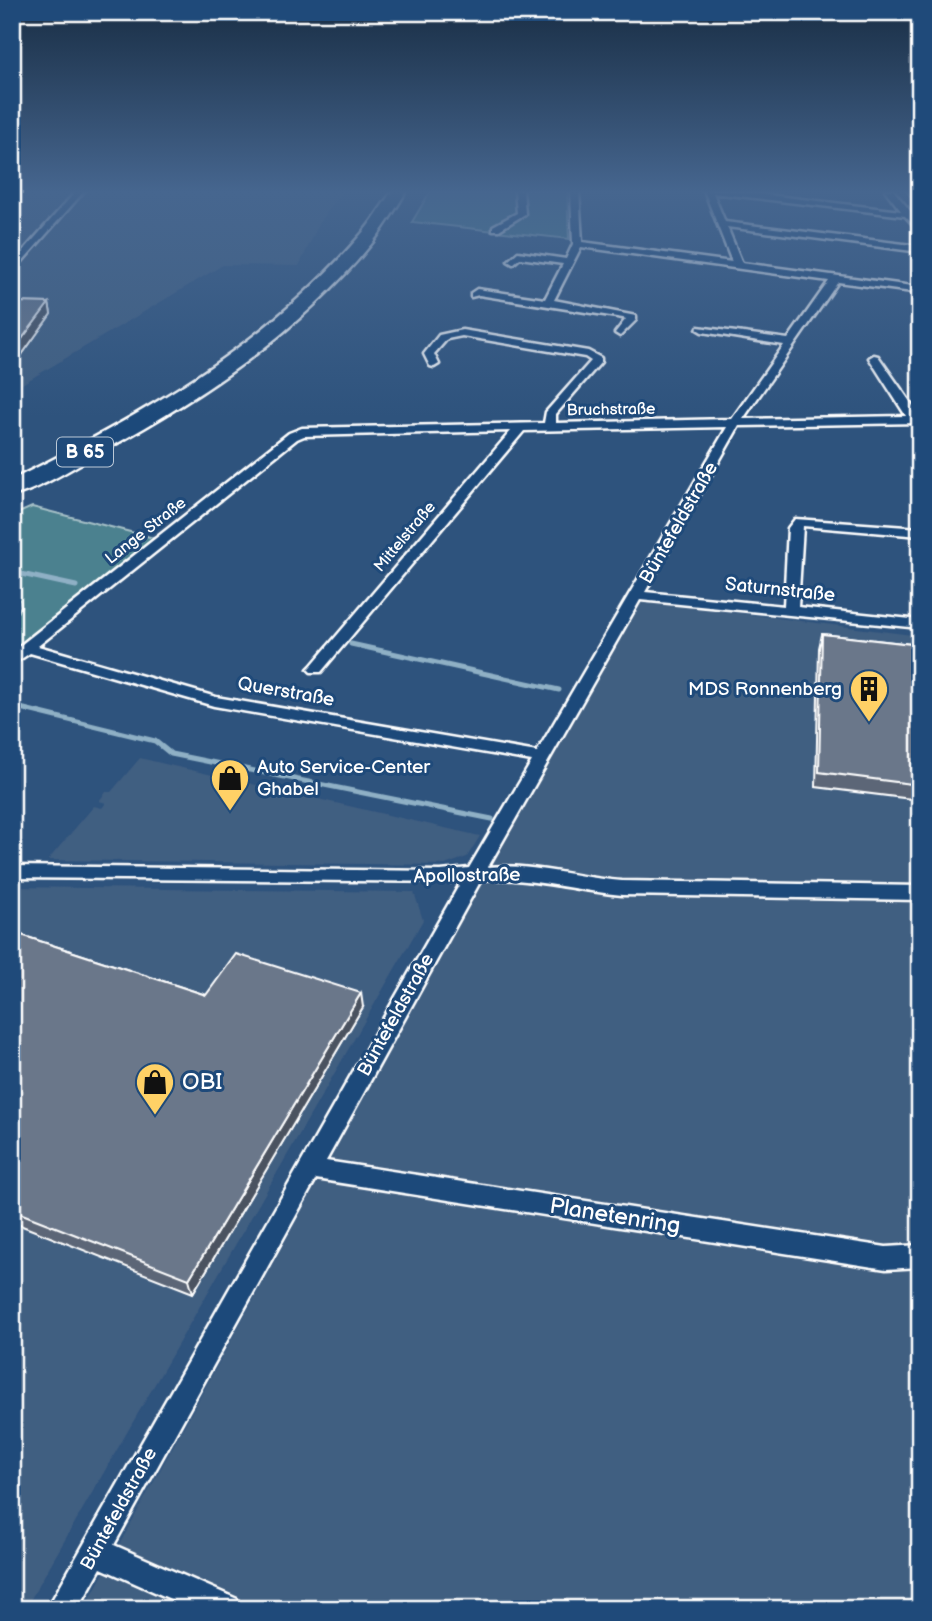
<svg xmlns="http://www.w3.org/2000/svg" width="932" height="1621" viewBox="0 0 932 1621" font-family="'Balsamiq Sans',sans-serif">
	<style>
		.built { fill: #405e81 }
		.green { fill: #4c818f; stroke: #a6c0c7; stroke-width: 2 }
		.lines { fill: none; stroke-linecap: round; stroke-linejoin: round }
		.stream { stroke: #8fb0c5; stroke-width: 5 }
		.street-casing { stroke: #fff; stroke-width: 5 }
		.highway-casing { stroke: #fff; stroke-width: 5 }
		.street { fill: #1f4a7a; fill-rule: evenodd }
		.highway { fill: #1f4a7a; fill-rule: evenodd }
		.tram { stroke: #fff; stroke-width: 2 }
		.wall { fill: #5c6677; stroke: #fff; stroke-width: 2 }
		.shaded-wall { fill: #4b5361; stroke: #fff; stroke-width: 2 }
		.building { fill: #6b778a; stroke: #fff; stroke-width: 2 }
		.labels { text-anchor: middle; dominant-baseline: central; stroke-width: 6; stroke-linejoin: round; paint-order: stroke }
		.far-street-label { font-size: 16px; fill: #fff; stroke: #1f4a7a }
		.shield { fill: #1f4a7a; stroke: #bcc9d7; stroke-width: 2 }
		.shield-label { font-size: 18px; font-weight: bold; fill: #fff }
		.street-label { font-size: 19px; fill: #fff; stroke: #1f4a7a }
		.poi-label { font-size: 19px; fill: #fff; stroke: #1f4a7a; text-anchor: end }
		.near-poi-label { font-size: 23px; fill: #fff; stroke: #1f4a7a; text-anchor: start }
		.near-street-label { font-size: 23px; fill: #fff; stroke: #1f4a7a }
	</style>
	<rect width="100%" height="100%" fill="#2e537d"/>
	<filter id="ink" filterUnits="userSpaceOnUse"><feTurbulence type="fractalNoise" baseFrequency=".0143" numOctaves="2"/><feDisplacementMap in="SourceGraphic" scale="14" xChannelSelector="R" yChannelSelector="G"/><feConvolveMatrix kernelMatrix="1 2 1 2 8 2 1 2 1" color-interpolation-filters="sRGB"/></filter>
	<g filter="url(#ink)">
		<g class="built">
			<path d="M12 190H343L319 224 299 266 223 265 12 390Z"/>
			<path d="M642 601 920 636V1609H84L492 863Z"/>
			<path d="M140 758 169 765 480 836 467 857 445 865 48 860 94 806 102 808 106 803 99 801 106 792H111Z"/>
			<path d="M12 887 414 892 423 920 25 1609H12Z"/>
		</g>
		<g class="green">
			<path d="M431 190H567L569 239 412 222Z"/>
			<path d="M32 507 154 538 12 650V622L21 606 20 600 12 597V516Z"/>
		</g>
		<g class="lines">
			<g class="stream">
				<path d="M12 572 76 586"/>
				<path d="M351 644 559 690"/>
				<path d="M12 706 155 741 171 754 492 819"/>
			</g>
			<g class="street-casing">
				<g id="street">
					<path d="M77 190H85L12 273V264Z"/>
					<path d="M515 190H523L525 214 499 230H493V226L517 213Z"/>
					<path d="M571 190H579L582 242 732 262 704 190H726L901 211 885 190H893L920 223V232L905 216 713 193 725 222 920 246V252L727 227 742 263 920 287V293L838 282 743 419 906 416 869 358 874 355 878 356 920 416V423L739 426 645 592 784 606 788 528 795 519 920 528V536L803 526 798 607 920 620V628L640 600 488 867C533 863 577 878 622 881L920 886V900L622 895C574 891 529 876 481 880L326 1161 886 1247 920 1245V1267L886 1269 316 1179 114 1545 237 1599 242 1609H193L101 1568 78 1609H47L461 882 12 878V866L441 871 469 868 532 761 214 706 30 653 12 665V652L289 433 302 428 544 423 546 412 591 361 585 357 462 336 447 339 434 354 439 364 434 367 430 366 424 354 439 335 462 330 588 351 601 358V362L556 414V423L732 419 784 345 702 332 697 329 698 327 788 339 829 281 581 247 554 300 636 316V320L620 336 615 333 626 319 623 318 479 295 471 297V293L477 289 545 299 563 264 520 258 513 264 508 261 518 252 566 259 573 244ZM727 427 537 752 216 697 38 646 297 439 304 436 511 431 311 666 308 669 311 672H321L524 431Z"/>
				</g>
			</g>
			<g class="highway-casing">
				<path id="highway" d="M393 190H407C396 208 385 227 372 243 300 332 202 397 103 451 75 466 43 488 12 496V480C139 417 265 346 359 237 372 223 382 205 393 190Z"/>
			</g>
			<use href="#street" class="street"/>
			<use href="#highway" class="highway"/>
			<path class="tram" d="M905 190 920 207"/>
		</g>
		<g class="wall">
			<path d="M12 302 49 303 51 314 21 356H12Z"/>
			<path d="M822 634 920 645V800L816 787 819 648Z"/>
			<path d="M12 932 206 995 363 1007 193 1293 12 1222Z"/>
		</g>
		<g class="shaded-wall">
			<path d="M49 303 51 314 21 356 18 344Z"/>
			<path d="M361 993 363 1007 193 1293 189 1279Z"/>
		</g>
		<g class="building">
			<path d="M12 302 49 303 18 344H12Z"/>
			<path d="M822 634 920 645V785L819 772Z"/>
			<path d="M12 932 206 995 236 954 361 993 189 1279 12 1210Z"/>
		</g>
	</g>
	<linearGradient id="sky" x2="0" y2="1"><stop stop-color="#192e45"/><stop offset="0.46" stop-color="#46668f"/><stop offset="1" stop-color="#46668f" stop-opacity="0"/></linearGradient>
	<rect width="932" height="417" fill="url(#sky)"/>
	<defs>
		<g id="building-pin" transform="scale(2.0125)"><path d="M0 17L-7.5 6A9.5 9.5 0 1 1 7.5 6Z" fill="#ffd166" stroke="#1f4a7a"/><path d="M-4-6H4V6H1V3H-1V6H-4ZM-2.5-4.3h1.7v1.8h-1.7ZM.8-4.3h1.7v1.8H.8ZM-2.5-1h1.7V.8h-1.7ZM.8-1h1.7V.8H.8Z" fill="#111"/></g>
		<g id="shop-pin" transform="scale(2.0125)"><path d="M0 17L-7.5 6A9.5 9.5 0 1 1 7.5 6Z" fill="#ffd166" stroke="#1f4a7a"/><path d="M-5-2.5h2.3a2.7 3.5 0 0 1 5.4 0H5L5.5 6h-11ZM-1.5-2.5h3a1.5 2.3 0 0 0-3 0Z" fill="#111"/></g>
	</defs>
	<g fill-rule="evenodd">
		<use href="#building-pin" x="869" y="689"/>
		<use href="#shop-pin" x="230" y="778"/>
		<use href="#shop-pin" x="155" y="1082"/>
	</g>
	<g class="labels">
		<g class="far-street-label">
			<text transform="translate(611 410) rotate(-1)">Bruchstraße</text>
			<text transform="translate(146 531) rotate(-38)">Lange Straße</text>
			<text transform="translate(405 537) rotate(-50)">Mittelstraße</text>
		</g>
		<rect class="shield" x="57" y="437.5" width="56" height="29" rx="5"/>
		<g class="shield-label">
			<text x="85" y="452">B 65</text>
		</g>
		<g class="street-label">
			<text transform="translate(679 523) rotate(-60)">Büntefeldstraße</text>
			<text transform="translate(780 590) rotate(6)">Saturnstraße</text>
			<text transform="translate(286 692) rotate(10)">Querstraße</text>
			<text transform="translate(467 876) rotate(-1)">Apollostraße</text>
			<text transform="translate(396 1015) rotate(-61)">Büntefeldstraße</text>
			<text transform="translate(119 1509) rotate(-61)">Büntefeldstraße</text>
		</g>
		<g class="poi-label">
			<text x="842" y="689">MDS Ronnenberg</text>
			<text x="257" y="767" text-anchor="start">Auto Service-Center<tspan x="257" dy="22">Ghabel</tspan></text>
		</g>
		<g class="near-poi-label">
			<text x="182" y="1082">OBI</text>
		</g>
		<g class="near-street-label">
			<text transform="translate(615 1216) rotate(9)">Planetenring</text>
		</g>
	</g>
	<rect width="932" height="1621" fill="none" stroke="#1f4a7a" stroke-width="42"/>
	<rect x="21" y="21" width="890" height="1579" fill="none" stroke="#fff" stroke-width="2.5" filter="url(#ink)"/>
</svg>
